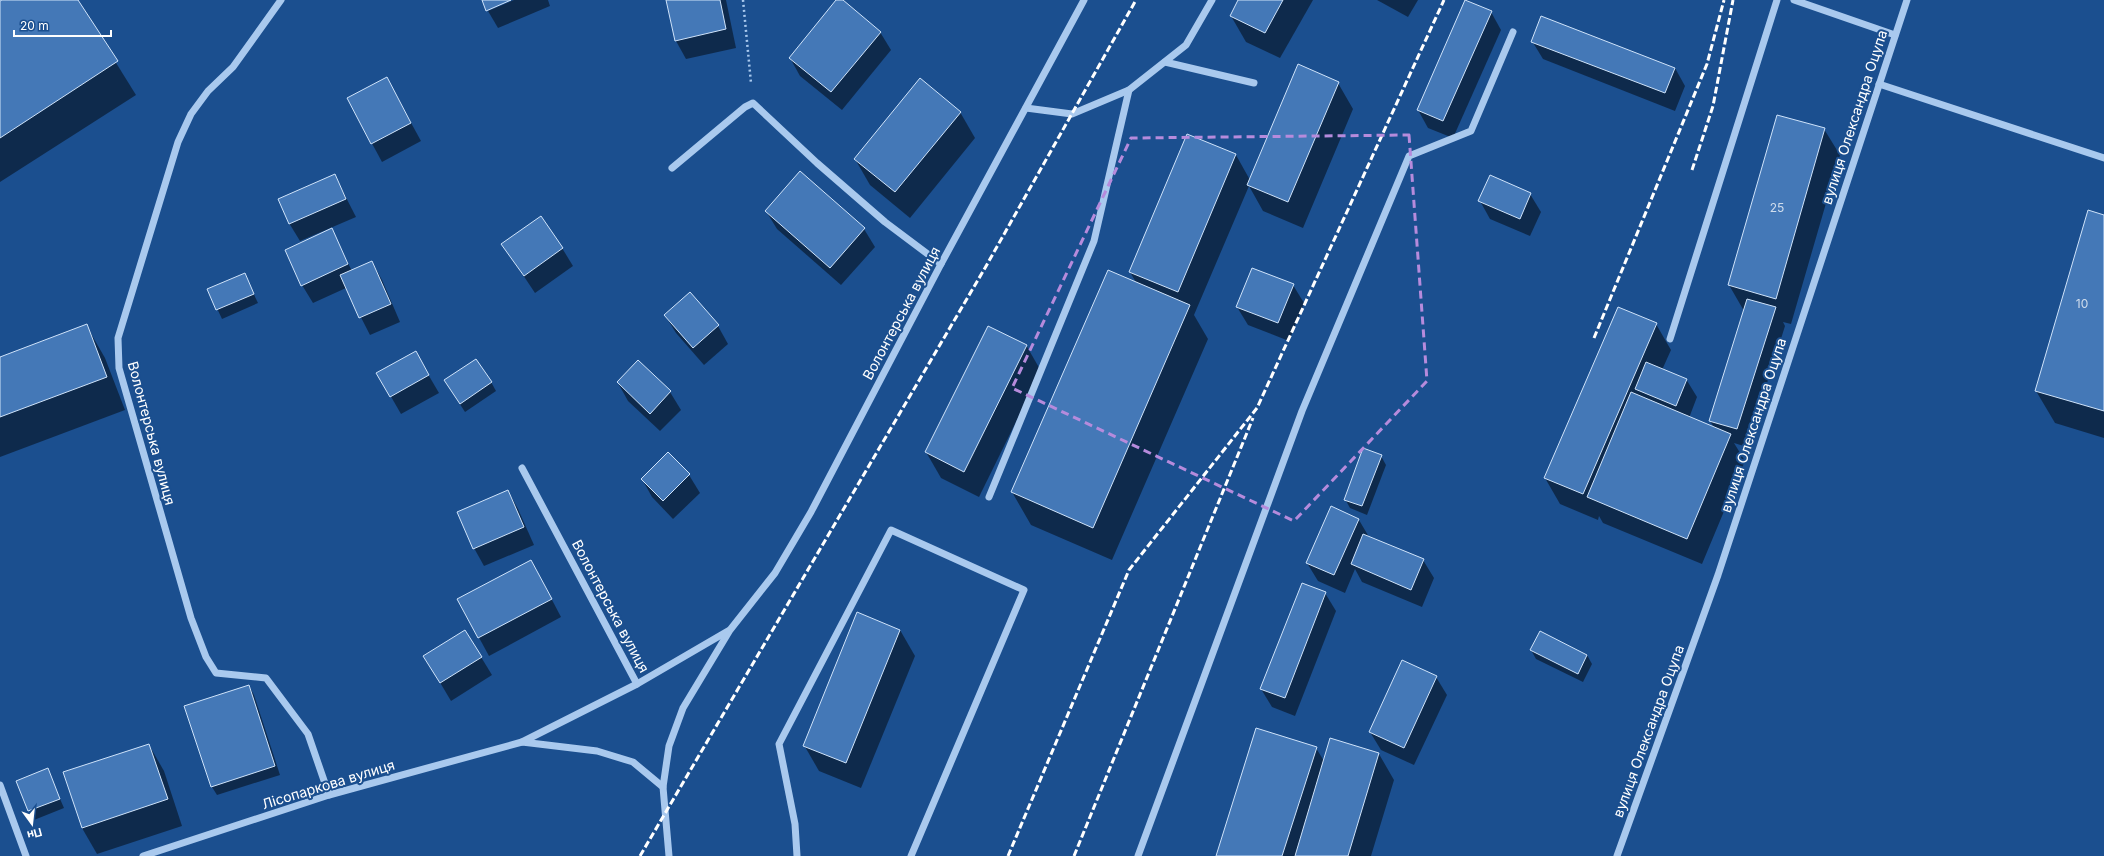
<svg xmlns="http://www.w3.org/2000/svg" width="2104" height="856" viewBox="0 0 2104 856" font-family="Inter,sans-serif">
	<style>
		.shadow { fill: #0007 }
		.building { fill: #4478b7; stroke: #cfe3fa }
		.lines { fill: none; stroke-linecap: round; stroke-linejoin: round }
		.path { stroke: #a9c9ee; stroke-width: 2.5; stroke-dasharray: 2 3; stroke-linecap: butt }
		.minor { stroke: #a9c9ee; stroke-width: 7 }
		.rail { stroke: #fff; stroke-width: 3; stroke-dasharray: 7 3; stroke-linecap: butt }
		.marked { fill: none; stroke: #b68bdc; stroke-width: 3; stroke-dasharray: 8 5; stroke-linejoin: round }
		.labels { text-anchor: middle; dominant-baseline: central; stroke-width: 4; stroke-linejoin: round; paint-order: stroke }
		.number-label { font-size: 12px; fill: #d0dded }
		.street-label { font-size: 14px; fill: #fff; stroke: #1b4f8f }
	</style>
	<rect width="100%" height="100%" fill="#1b4f8f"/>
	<g class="shadow">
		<path d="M4 0H77L136 95 0 182V3Z"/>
		<path d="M514 0H548L550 6 498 28 488 11Z"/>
		<path d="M667 0H726L736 48 686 59 676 41Z"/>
		<path d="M837 0H841L880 32 891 50 842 110 800 76 790 58Z"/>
		<path d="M1239 0H1313L1280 58 1246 42 1231 16Z"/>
		<path d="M1377 0H1418L1408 17Z"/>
		<path d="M1466 0 1491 12 1501 30 1453 138 1428 128 1418 110Z"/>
		<path d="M1532 41 1675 68 1685 86 1675 111 1543 59Z"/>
		<path d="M387 79 421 141 382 162 348 99Z"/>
		<path d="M1338 83 1353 109 1303 228 1263 211 1249 186 1194 315 1208 339 1112 560 1031 525 1012 492 1137 284 1130 272 1236 155 1250 180Z"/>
		<path d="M960 112 975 138 910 218 870 185 855 159Z"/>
		<path d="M1824 129 1840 155 1791 324 1783 322 1785 326 1747 447 1734 443 1745 461 1702 564 1603 523 1599 516 1598 520 1560 504 1545 478 1656 324 1671 350 1662 370 1686 379 1697 397 1689 418 1715 429 1710 421 1744 311 1729 285Z"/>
		<path d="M800 173 864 229 875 247 841 285 777 229 766 211Z"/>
		<path d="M335 176 356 217 300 241 289 223Z"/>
		<path d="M1530 194 1541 212 1530 236 1490 219 1480 201Z"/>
		<path d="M2104 216V438L2055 423 2036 391Z"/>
		<path d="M331 230 352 271 372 262 382 280 400 322 370 335 346 288 313 303 302 285Z"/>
		<path d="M503 245 562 248 573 266 535 293Z"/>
		<path d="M244 274 258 303 222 319 208 289Z"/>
		<path d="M1293 285 1304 303 1289 341 1248 325 1237 307Z"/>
		<path d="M665 315 718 326 728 344 704 365 676 333Z"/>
		<path d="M86 325 105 358 125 410 0 457V358Z"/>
		<path d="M1026 345 1041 371 979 497 941 478 926 452Z"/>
		<path d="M415 352 439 393 401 414 378 374Z"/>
		<path d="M638 361 670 392 681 410 660 431 628 401 618 383Z"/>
		<path d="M445 381 491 382 496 391 465 412Z"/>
		<path d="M668 454 689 475 700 493 673 519 652 497 642 479Z"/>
		<path d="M1381 456 1386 465 1367 515 1350 508 1345 499Z"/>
		<path d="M508 491 518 509 534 545 484 566 474 548Z"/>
		<path d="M1359 520 1369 537 1423 560 1434 578 1422 607 1362 582 1355 569 1345 593 1318 581 1307 563Z"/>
		<path d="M541 579 561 617 489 656 458 599Z"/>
		<path d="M1325 593 1336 611 1295 716 1272 707 1261 689Z"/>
		<path d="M900 630 915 656 861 788 819 771 804 745Z"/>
		<path d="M1531 650 1587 655 1592 664 1583 682 1536 659Z"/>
		<path d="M481 657 492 675 451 701 435 674Z"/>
		<path d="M1436 677 1447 695 1414 765 1381 750 1370 732Z"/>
		<path d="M249 686 254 695 280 775 217 795 212 787Z"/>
		<path d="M149 745 164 771 182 826 97 854 82 828Z"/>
		<path d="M1316 748 1324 761 1379 754 1394 780 1371 856H1217Z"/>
		<path d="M47 769 64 808 34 820 17 781Z"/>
	</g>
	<g class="building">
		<path d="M2 0H78L118 61 0 138V1Z"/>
		<path d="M482 0H511L486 11Z"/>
		<path d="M666 0H720L726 29 675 41Z"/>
		<path d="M836 0H843L881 32 831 92 789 58Z"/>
		<path d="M1238 0H1283L1265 33 1230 16Z"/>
		<path d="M1465 0 1492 11 1443 121 1417 110Z"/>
		<path d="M1541 16 1675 68 1665 93 1531 42Z"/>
		<path d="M1298 64 1339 82 1288 202 1247 185Z"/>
		<path d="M387 77 411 123 371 144 347 98Z"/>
		<path d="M920 78 961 112 895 192 854 159Z"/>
		<path d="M1777 115 1825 128 1776 299 1728 285Z"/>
		<path d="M1187 134 1236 154 1178 292 1129 272Z"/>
		<path d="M800 171 865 228 830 268 765 211Z"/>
		<path d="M335 174 346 199 289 224 278 199Z"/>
		<path d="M1490 175 1531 193 1520 219 1478 201Z"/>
		<path d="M2088 210 2104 215V411L2035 391Z"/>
		<path d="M541 216 563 248 524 276 501 244Z"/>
		<path d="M332 228 348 264 301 286 285 250Z"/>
		<path d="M372 261 391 304 359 318 340 275Z"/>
		<path d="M1252 268 1294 284 1278 323 1236 307Z"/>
		<path d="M1108 270 1190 305 1093 528 1011 492Z"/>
		<path d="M245 273 254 294 216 310 207 289Z"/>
		<path d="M690 292 719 325 693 348 664 315Z"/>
		<path d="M1747 299 1776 307 1737 429 1709 421Z"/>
		<path d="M1618 307 1657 323 1583 494 1544 478Z"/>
		<path d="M87 324 107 377 0 417V357Z"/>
		<path d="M988 326 1027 345 964 472 925 452Z"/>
		<path d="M416 351 429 375 390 397 376 373Z"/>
		<path d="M476 359 492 382 460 404 444 380Z"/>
		<path d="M638 360 671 391 650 414 617 382Z"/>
		<path d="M1646 362 1687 379 1676 406 1635 389Z"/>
		<path d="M1631 392 1731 434 1687 539 1587 497Z"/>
		<path d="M1363 448 1382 455 1362 506 1344 500Z"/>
		<path d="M668 452 690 474 663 501 641 479Z"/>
		<path d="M508 490 524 527 473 549 457 512Z"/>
		<path d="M1331 506 1359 519 1334 575 1306 563Z"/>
		<path d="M1363 534 1424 559 1411 590 1351 564Z"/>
		<path d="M531 560 552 599 478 638 457 599Z"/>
		<path d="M1302 583 1326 592 1285 698 1260 689Z"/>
		<path d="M857 612 900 630 846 763 803 746Z"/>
		<path d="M465 630 482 657 440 683 423 656Z"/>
		<path d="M1540 631 1587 655 1578 674 1530 650Z"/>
		<path d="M1402 660 1437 676 1404 748 1369 732Z"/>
		<path d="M249 685 275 766 211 787 184 706Z"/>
		<path d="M1256 728 1317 747 1282 856H1216Z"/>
		<path d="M1330 738 1379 753 1348 856H1295Z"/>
		<path d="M149 744 168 799 82 828 63 772Z"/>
		<path d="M48 768 60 799 28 811 16 781Z"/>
	</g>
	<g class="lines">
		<path class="path" d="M743 0 751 83"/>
		<g class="minor">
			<path d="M281 0 233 67 208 91 191 114 178 142 118 338 119 368 191 618 206 657 216 673 266 678 308 734 329 795"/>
			<path d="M1794 0 1895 35"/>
			<path d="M1165 62 1254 83"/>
			<path d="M1879 84 2104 158"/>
			<path d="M1026 108 1072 114 1129 90 1186 45 1212 0"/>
			<path d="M672 168 745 107 753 103 817 163 885 222 941 264"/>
			<path d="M1670 339 1777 0"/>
			<path d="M522 468 637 684"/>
			<path d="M989 497 1094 241 1129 90"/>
			<path d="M522 742 597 751 633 762 663 787 669 856"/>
			<path d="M0 785 26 856"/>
			<path d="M663 787 669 746 683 708 730 630 775 573 811 512 941 264 1084 0"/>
			<path d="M143 856 329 795 522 742 637 684 728 631"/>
			<path d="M797 856 795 824 779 744 891 530 1024 590 911 856"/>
			<path d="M1138 856 1302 411 1409 156 1471 131 1513 32"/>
			<path d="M1617 856 1718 575 1907 0"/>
		</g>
		<g class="rail">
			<path d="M1692 170 1713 106 1733 0"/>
			<path d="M1594 338 1707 64 1724 0"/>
			<path d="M640 856 985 268 1136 0"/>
			<path d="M1008 856 1129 570 1257 408 1444 0"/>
			<path d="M1074 856 1253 418"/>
		</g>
	</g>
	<path class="marked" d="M1409 135 1427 381 1294 521 1012 388 1131 138Z"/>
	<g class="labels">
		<g class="number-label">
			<text x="1777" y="207">25</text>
			<text x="2082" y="303">10</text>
		</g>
		<g class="street-label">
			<text transform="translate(1854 117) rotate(-72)">вулиця Олександра Оцупа</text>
			<text transform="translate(901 313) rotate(-62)">Волонтерська вулиця</text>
			<text transform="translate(1753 425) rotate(-72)">вулиця Олександра Оцупа</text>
			<text transform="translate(152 433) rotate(75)">Волонтерська вулиця</text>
			<text transform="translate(611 606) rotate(62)">Волонтерська вулиця</text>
			<text transform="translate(1648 731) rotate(-70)">вулиця Олександра Оцупа</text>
			<text transform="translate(328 784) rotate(-17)">Лісопаркова вулиця</text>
		</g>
	</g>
	<g transform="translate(32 824) rotate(165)" stroke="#1b4f8f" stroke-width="3" paint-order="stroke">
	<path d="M0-3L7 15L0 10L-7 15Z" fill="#ffffff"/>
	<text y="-6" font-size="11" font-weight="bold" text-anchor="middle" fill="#ffffff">Пн</text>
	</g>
	<path d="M14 30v6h97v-6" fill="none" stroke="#ffffff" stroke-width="2"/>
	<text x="20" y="30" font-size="12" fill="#ffffff" stroke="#1b4f8f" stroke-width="3" paint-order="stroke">20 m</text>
</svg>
